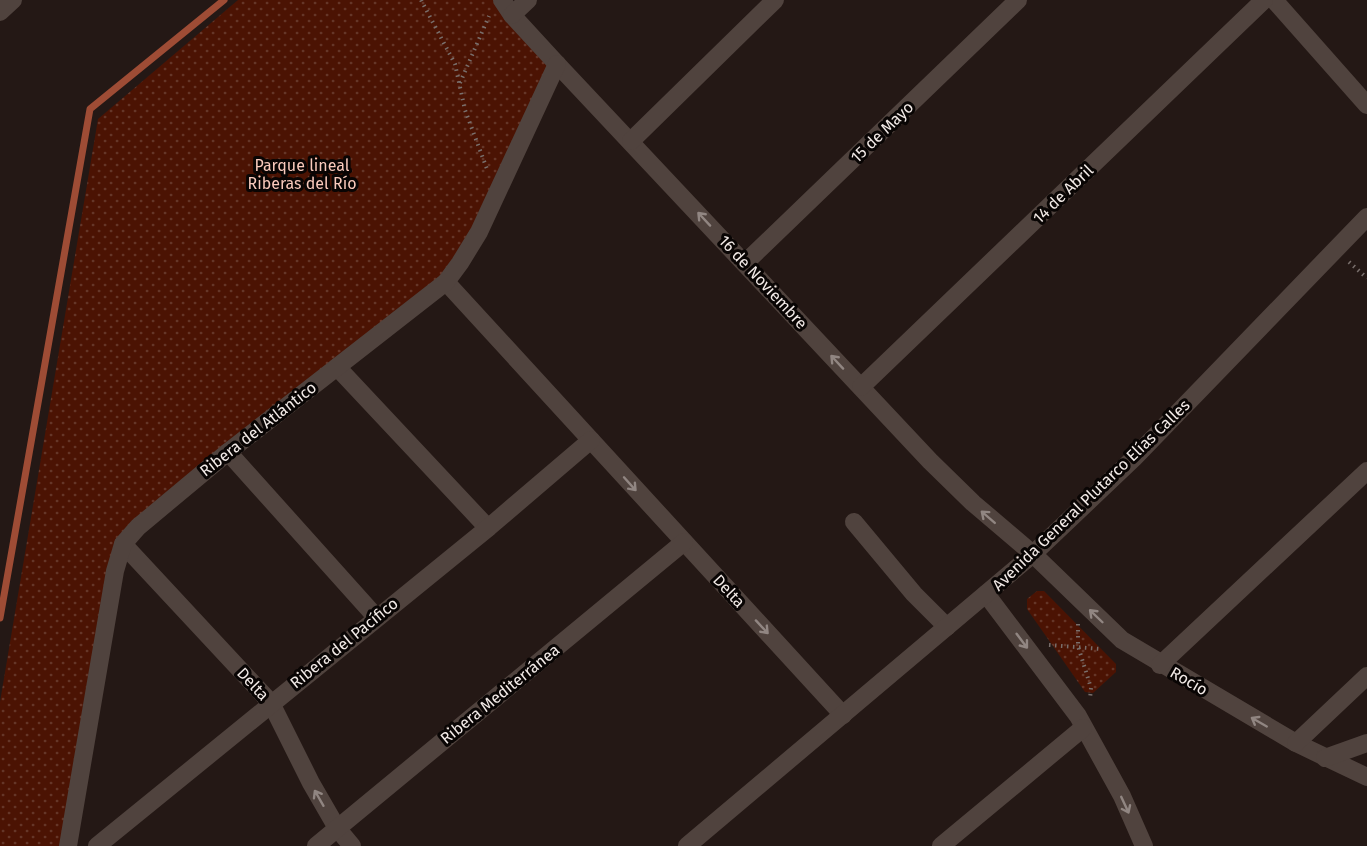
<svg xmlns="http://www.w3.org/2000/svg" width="1367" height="846" viewBox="0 0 1367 846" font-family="'Fira Sans',sans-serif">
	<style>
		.park { fill: url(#park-dots) }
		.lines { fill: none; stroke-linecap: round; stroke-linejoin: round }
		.stream { stroke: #9e4c35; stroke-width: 7 }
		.path { stroke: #796f6c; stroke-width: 4; stroke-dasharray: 1.5 4.5; stroke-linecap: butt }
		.minor { stroke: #50433e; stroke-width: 18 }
		.oneway { stroke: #918682 }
		.labels { text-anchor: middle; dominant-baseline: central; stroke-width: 6; stroke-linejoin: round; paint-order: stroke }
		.street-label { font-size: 16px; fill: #f2eae7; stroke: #090504 }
		.park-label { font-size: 16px; fill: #facabc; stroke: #090504 }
	</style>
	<defs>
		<pattern id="park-dots" width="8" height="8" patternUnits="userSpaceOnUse" patternTransform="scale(1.5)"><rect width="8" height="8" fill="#4b1303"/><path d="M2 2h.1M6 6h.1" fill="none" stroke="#653628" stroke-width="1.8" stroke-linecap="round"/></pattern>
	</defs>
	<rect width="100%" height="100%" fill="#241815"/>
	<g class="park">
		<path d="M238 0H495L557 64 460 263 124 543 68 846H0V702L98 119Z"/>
		<path d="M1037 591H1044L1116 664V672L1093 693 1085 692 1027 609V599Z"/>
	</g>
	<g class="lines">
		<path class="stream" d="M0 618 90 109 224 0"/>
		<g class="path">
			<path d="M421 0 455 64 465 110 487 169"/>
			<path d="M460 83 489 16"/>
			<path d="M1349 262 1367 278"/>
			<path d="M1078 624V646L1091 688 1090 699"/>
			<path d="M1049 645 1101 649"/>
		</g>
		<g class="minor">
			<path d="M502 0 512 15 557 64 930 461 973 503 1033 554 1122 640 1296 743 1367 777"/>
			<path d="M1274 0 1367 105"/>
			<path d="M0 12 13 0"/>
			<path d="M512 15 528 0"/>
			<path d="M631 141 775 0"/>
			<path d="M745 263 1018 0"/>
			<path d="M446 282 843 715"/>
			<path d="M337 367 488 528"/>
			<path d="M861 387 1264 0"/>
			<path d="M228 452 376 617"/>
			<path d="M854 522 914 594 947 627"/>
			<path d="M123 544 271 703 311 783 337 828 352 846"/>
			<path d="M986 594 1078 716 1122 796 1144 846"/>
			<path d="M1160 665 1367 471"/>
			<path d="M1296 743 1367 676"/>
			<path d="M1325 758 1367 743"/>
			<path d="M68 846 115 571 123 544 138 527 228 452 446 282 460 263 479 232 557 64"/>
			<path d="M97 846 488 528 591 440"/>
			<path d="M316 846 684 542"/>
			<path d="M687 846 1033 554 1134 458 1367 217"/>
			<path d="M941 846 1083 728"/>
		</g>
	</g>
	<defs><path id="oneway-shaft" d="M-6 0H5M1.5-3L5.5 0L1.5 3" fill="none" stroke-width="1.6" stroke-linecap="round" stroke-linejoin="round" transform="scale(1.5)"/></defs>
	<g class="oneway">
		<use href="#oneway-shaft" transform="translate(704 219) rotate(-133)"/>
		<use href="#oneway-shaft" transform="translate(837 362) rotate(-133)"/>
		<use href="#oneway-shaft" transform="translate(630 484) rotate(48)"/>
		<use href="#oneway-shaft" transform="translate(988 517) rotate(-139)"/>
		<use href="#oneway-shaft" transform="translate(1096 616) rotate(-136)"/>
		<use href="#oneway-shaft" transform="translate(762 627) rotate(47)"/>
		<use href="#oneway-shaft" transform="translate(1022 641) rotate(53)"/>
		<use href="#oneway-shaft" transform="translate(1259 722) rotate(-150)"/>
		<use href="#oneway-shaft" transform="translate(319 798) rotate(-120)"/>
		<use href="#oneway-shaft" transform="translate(1125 805) rotate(65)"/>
	</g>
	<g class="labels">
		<g class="street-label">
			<text transform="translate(882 132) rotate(-44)">15 de Mayo</text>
			<text transform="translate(1063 194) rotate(-44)">14 de Abril</text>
			<text transform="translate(763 282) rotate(47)">16 de Noviembre</text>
			<text transform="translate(258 429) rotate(-38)">Ribera del Atlántico</text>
			<text transform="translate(1091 495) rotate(-44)">Avenida General Plutarco Elías Calles</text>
			<text transform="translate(729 591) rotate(47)">Delta</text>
			<text transform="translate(344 643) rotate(-39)">Ribera del Pacífico</text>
			<text transform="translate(1189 681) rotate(30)">Rocío</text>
			<text transform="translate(253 684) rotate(47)">Delta</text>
			<text transform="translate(500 694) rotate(-39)">Ribera Mediterránea</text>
		</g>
		<g class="park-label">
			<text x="302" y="165">Parque lineal<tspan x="302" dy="18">Riberas del Río</tspan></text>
		</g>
	</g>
</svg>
